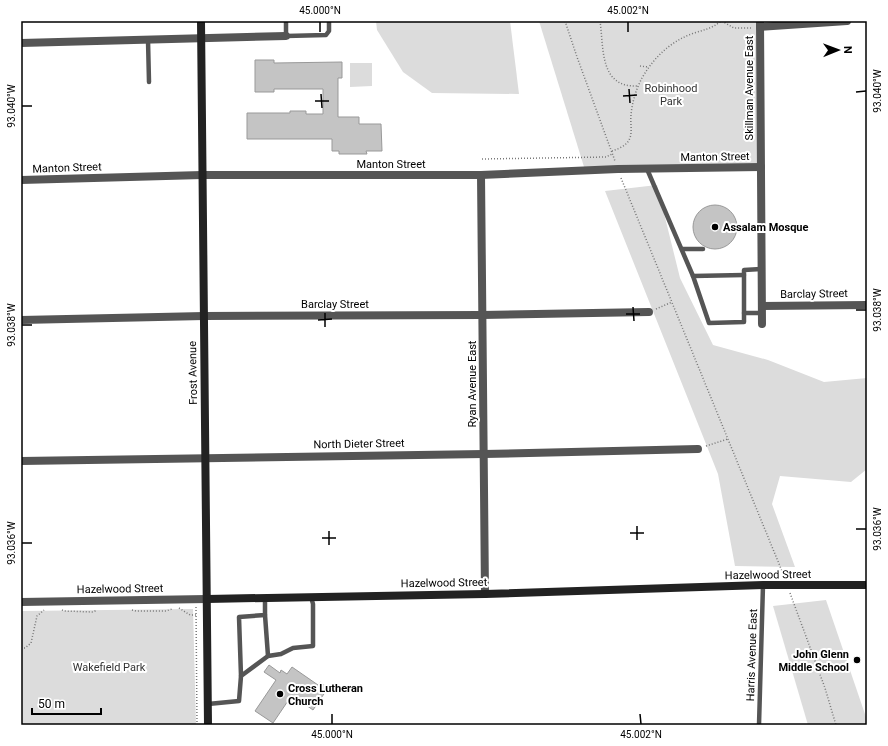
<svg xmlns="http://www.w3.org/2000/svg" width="888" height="746" viewBox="0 0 888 746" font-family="Roboto,sans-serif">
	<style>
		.green { fill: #dcdcdc }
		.building { fill: #c4c4c4; stroke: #999 }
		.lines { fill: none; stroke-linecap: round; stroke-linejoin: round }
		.path { stroke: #777; stroke-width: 1.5; stroke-dasharray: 1 2; stroke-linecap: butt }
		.lane { stroke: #555; stroke-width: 4.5 }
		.street { stroke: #555; stroke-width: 8 }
		.secondary { stroke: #222; stroke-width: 8 }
		.ticks { fill: none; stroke: #000; stroke-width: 1.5 }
		.poi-dot { fill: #000; stroke: #fff; stroke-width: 1.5 }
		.labels { text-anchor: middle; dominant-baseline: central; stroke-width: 4; stroke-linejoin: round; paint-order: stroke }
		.park-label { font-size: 11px; fill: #333; stroke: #fff }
		.street-label { font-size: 11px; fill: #000; stroke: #fff }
		.poi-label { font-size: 11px; font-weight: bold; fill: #000; stroke: #fff; text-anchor: start }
		.neatline { fill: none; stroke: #000; stroke-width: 1.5 }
		.ticks-label { font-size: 10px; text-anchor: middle; fill: #000 }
	</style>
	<rect width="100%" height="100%" fill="#fff"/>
	<g class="green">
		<path d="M376 21H510L519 94 432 93 403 72 377 30Z"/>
		<path d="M539 21H759L761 167 585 170Z"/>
		<path d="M350 63H372V86L350 87Z"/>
		<path d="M657 185 680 278 713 345 768 360 824 382 867 378V469L851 482 780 476 772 504 795 567 735 566 718 474 605 191Z"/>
		<path d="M826 600 867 720V725H808L773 606Z"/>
		<path d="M193 609 196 725H21V611Z"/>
	</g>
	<g class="building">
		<path d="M255 60H274V63L342 62V78H338V117H359V124H381L382 151H366L367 154H339V151H332V139H247V113H290V111H306V114H323V89H274V92H255Z"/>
		<circle cx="715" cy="227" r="22"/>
		<path d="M269 665 280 673 281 670 287 674 292 667 318 685 320 682 328 688 313 710 292 695 273 723 255 711 276 680 264 672Z"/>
	</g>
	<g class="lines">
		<g class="path">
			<path d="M565 21 577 57 615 161"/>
			<path d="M600 21C604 48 599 88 638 86"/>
			<path d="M722 21 734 28H751"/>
			<path d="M640 66 648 67"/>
			<path d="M612 151C618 149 626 146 629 140 633 133 630 123 631 115 632 103 636 89 642 78 654 57 671 41 694 33 704 30 713 28 721 21"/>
			<path d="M482 159 606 157 612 154"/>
			<path d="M621 178 784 576"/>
			<path d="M656 309 672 302"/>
			<path d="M706 446 728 439"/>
			<path d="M790 593 825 688 836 725"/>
			<path d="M196 607 197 725"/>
			<path d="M179 608 190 615H196"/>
			<path d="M62 610 64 611 93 612 97 610"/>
			<path d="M132 610 136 611H166L172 609"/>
			<path d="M21 648H25L31 643 37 616 44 610"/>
		</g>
		<g class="lane">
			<path d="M286 21V36L326 35 329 31V21"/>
			<path d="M148 40 149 82"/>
			<path d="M647 169 693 276"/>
			<path d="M682 249H703"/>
			<path d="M761 269 744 270V313H762"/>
			<path d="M744 275 693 276 709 323 744 322V313"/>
			<path d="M265 615 268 656"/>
			<path d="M241 676 239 617 265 615V598"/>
			<path d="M208 704 239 701 241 676 268 656 281 654 293 648 313 646V604L311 597"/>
			<path d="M759 725 763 585"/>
		</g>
		<g class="street">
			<path d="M760 21 762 324"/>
			<path d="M760 27 847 21"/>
			<path d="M21 43 286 36"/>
			<path d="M481 175 485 594"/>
			<path d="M21 180 202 175H481L618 169 761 167"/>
			<path d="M762 306 867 305"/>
			<path d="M21 320 204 316 482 315 649 312"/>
			<path d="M21 461 484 454 698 449"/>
			<path d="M21 602 207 599"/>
		</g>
		<g class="secondary">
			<path d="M201 21 208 725"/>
			<path d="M207 599 485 594 763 585H867"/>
		</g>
	</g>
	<path class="ticks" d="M320 22V32M628 22V32M629 89 630 103M856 92 866 91M321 94 322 108M623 96 637 95M315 101H329M22 106H32M633 307 634 321M856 310H866M325 313V327M626 314H640M318 320 332 319M22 325H32M637 526V540M856 529H866M329 531V545M630 533H644M322 538H336M22 543H32M332 714V724M640 714 641 724"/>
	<g class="poi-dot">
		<circle cx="715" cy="227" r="4"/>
		<circle cx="857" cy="660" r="4"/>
		<circle cx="280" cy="694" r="4"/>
	</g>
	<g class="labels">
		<g class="park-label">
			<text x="671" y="88">Robinhood<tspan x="671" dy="13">Park</tspan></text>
			<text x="109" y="667">Wakefield Park</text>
		</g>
		<g class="street-label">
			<text transform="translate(749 88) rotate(-90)">Skillman Avenue East</text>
			<text transform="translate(715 157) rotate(-1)">Manton Street</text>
			<text x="391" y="164">Manton Street</text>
			<text transform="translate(67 168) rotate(-2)">Manton Street</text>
			<text transform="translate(814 294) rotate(-1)">Barclay Street</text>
			<text x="335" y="304">Barclay Street</text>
			<text transform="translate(193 373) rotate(-91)">Frost Avenue</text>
			<text transform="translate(472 384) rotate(-90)">Ryan Avenue East</text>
			<text transform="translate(359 444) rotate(-1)">North Dieter Street</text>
			<text transform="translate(768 575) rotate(-1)">Hazelwood Street</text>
			<text transform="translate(444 583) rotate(-1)">Hazelwood Street</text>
			<text transform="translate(120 589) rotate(-1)">Hazelwood Street</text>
			<text transform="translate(752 655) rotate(-88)">Harris Avenue East</text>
		</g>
		<g class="poi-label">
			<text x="723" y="227">Assalam Mosque</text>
			<text x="849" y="654" text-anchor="end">John Glenn<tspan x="849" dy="13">Middle School</tspan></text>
			<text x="288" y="688">Cross Lutheran<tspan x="288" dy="13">Church</tspan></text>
		</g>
	</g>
	<rect width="888" height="746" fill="none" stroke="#ffffff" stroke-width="44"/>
	<g transform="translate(838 50) rotate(89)" stroke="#ffffff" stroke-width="3" paint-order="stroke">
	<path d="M0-3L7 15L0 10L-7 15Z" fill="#000000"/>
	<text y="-6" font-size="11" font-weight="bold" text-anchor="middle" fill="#000000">N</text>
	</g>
	<path d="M32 708v6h69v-6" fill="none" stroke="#000000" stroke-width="2"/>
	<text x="38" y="708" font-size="12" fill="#000000" stroke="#ffffff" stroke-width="3" paint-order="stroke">50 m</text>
	<rect x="22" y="22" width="844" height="702" class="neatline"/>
	<g class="ticks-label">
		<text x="320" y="14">45.000°N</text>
		<text x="628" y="14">45.002°N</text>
		<text transform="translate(877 91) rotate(-90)" y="4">93.040°W</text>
		<text transform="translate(11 106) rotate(-90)" y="4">93.040°W</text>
		<text transform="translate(877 310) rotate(-90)" y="4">93.038°W</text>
		<text transform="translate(11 325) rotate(-90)" y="4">93.038°W</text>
		<text transform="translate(877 529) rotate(-90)" y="4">93.036°W</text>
		<text transform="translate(11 543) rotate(-90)" y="4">93.036°W</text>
		<text x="332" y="738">45.000°N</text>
		<text x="641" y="738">45.002°N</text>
	</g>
</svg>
